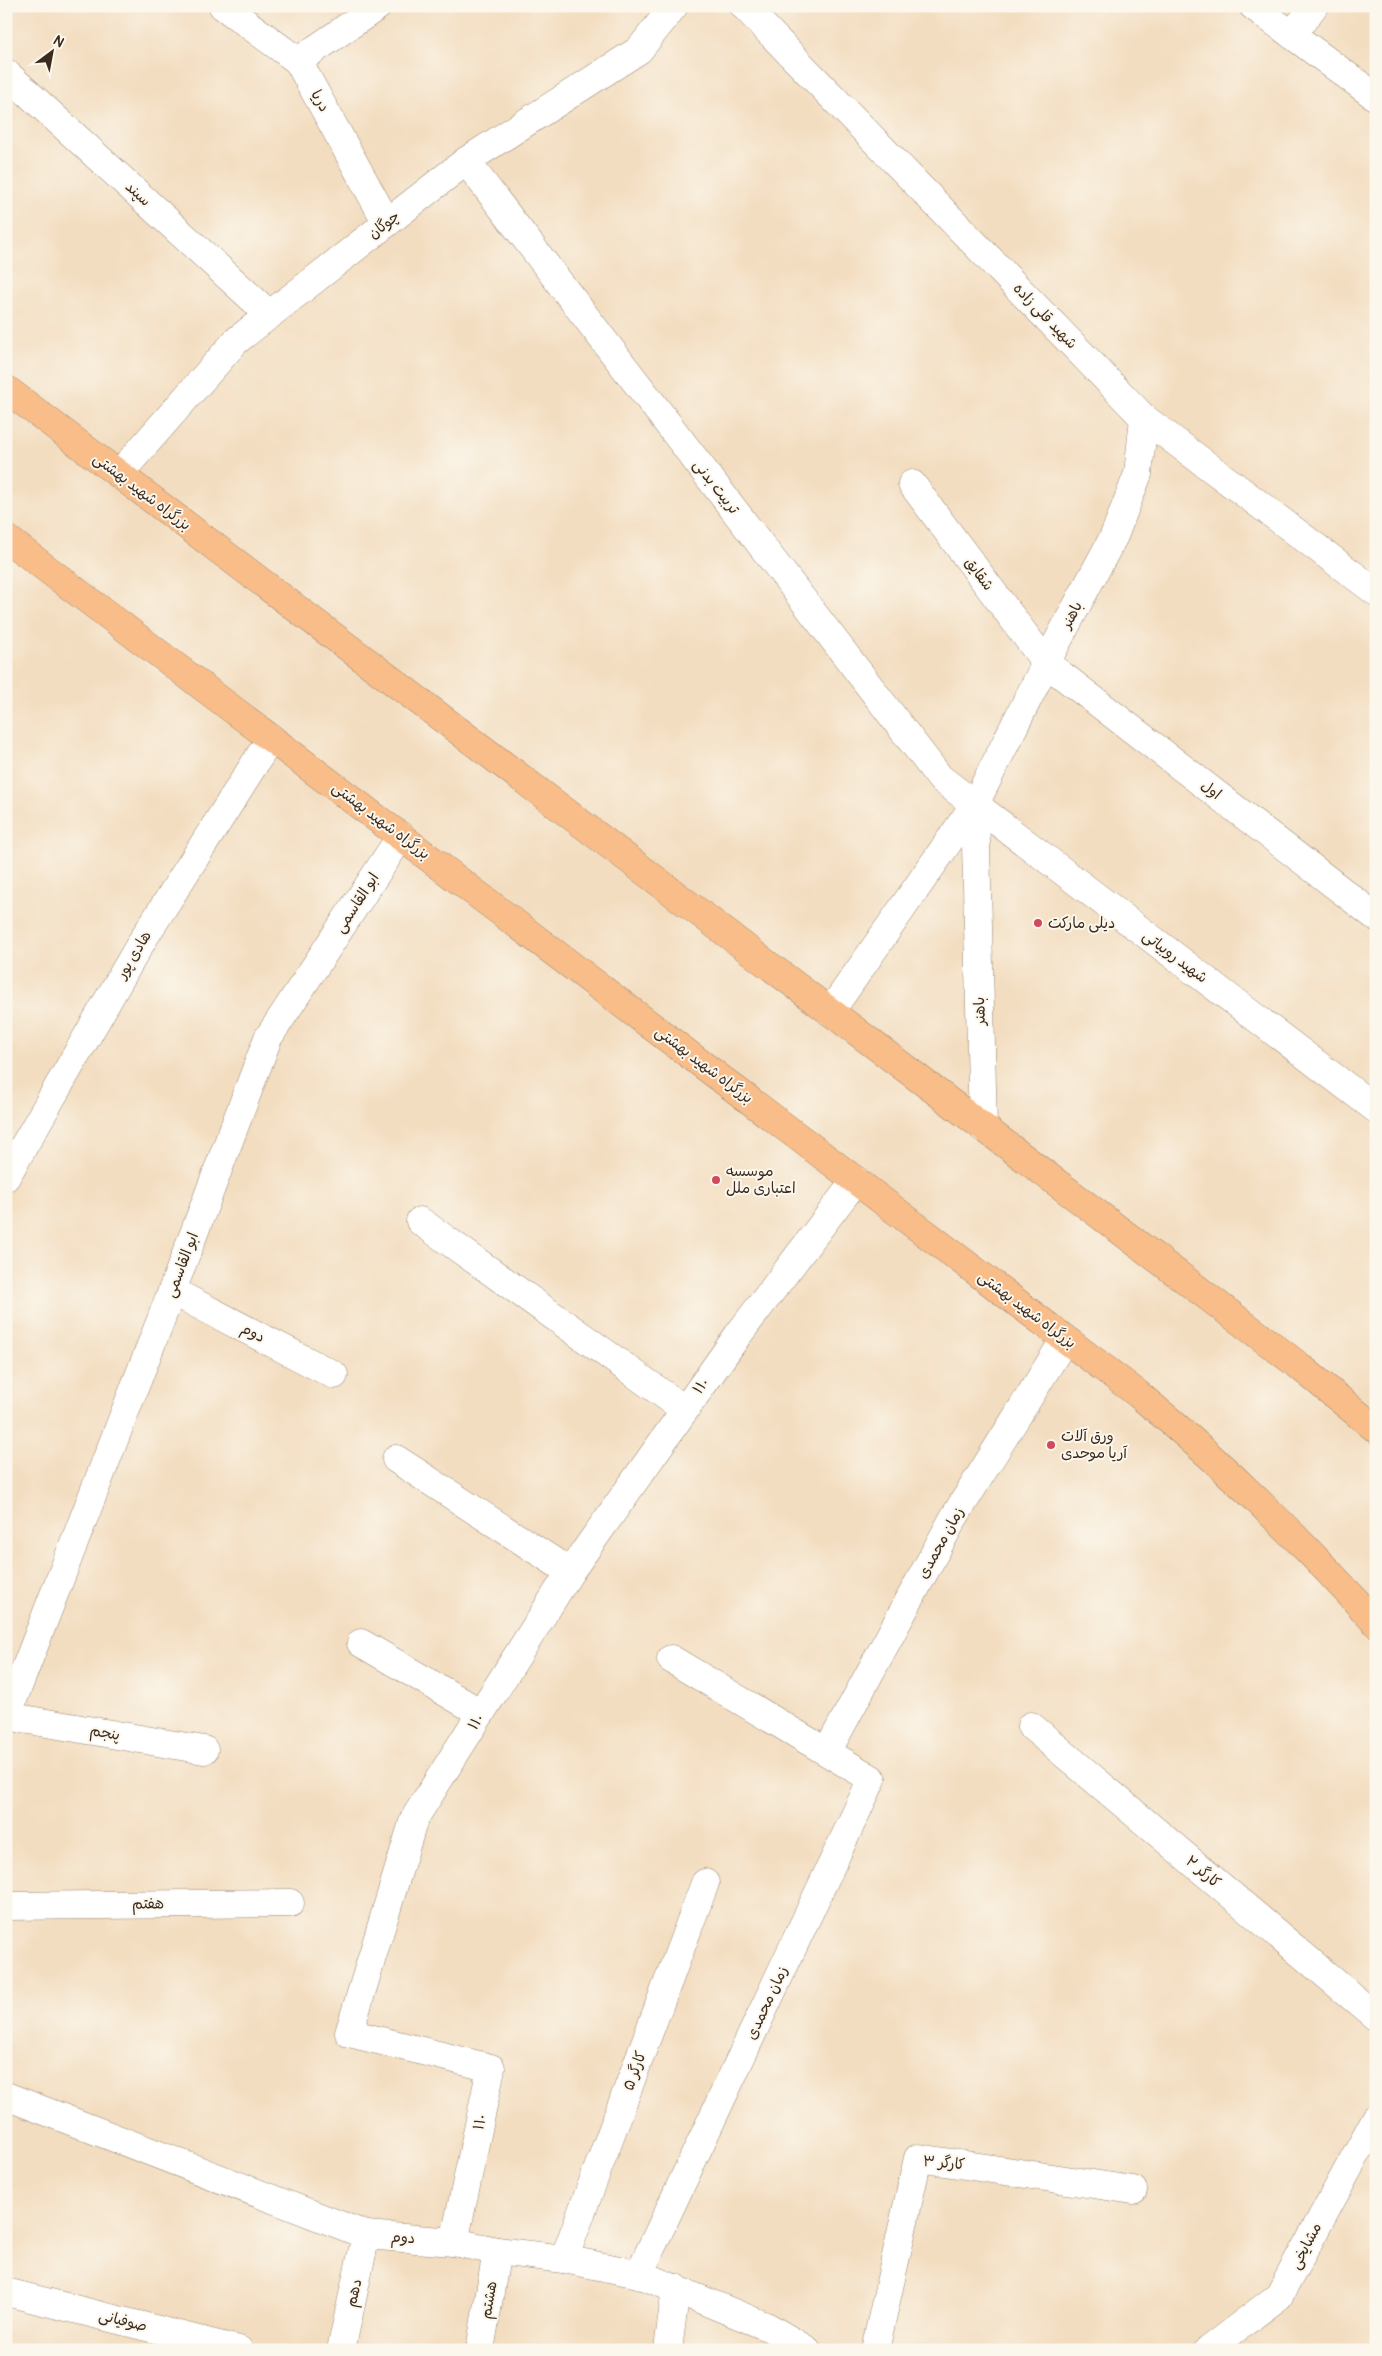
<svg xmlns="http://www.w3.org/2000/svg" width="1382" height="2356" viewBox="0 0 1382 2356" font-family="Pangolin,'Playpen Sans Arabic',sans-serif">
	<style>
		.lines { fill: none; stroke-linecap: round; stroke-linejoin: round }
		.street-casing { stroke: #97846f; stroke-width: 29 }
		.highway-casing { stroke: #97846f; stroke-width: 29 }
		.street { stroke: #fff; stroke-width: 28 }
		.highway { stroke: #f8bd89; stroke-width: 28 }
		.poi-dot { fill: #d1495b; stroke: #fbf7ec; stroke-width: 2 }
		.labels { text-anchor: middle; dominant-baseline: central; stroke-width: 4; stroke-linejoin: round; paint-order: stroke }
		.street-label { font-size: 15px; fill: #3b2a1e; stroke: #fbf7ec }
		.poi-label { font-size: 15px; fill: #3b2a1e; stroke: #fbf7ec; text-anchor: start }
	</style>
	<rect width="100%" height="100%" fill="#fbf7ec"/>
	<filter id="ink" filterUnits="userSpaceOnUse"><feTurbulence type="fractalNoise" baseFrequency=".02" numOctaves="2"/><feDisplacementMap in="SourceGraphic" scale="10" xChannelSelector="R" yChannelSelector="G"/><feConvolveMatrix kernelMatrix="1 2 1 2 8 2 1 2 1" color-interpolation-filters="sRGB"/></filter>
	<filter id="wash" filterUnits="userSpaceOnUse"><feTurbulence type="fractalNoise" baseFrequency=".0096" numOctaves="4" result="noise"/><feDisplacementMap in="SourceGraphic" scale="20" xChannelSelector="R" yChannelSelector="G"/><feGaussianBlur stdDeviation="1.12" result="paint"/><feColorMatrix in="noise" values="0 0 0 0 0 0 0 0 0 0 0 0 0 0 0 0 0 1.4 0 .05"/><feComposite in="paint" operator="in"/></filter>
	<g filter="url(#wash)">
		<rect width="100%" height="100%" fill="#f3ddc0"/>
	</g>
	<g filter="url(#ink)">
		<g class="lines">
			<g class="street-casing">
				<g id="street">
					<path d="M223 6 298 61 387 223"/>
					<path d="M744 6 1144 418 1376 592"/>
					<path d="M1253 6 1376 97"/>
					<path d="M1292 35 1314 6"/>
					<path d="M298 61 378 6"/>
					<path d="M6 73 270 315"/>
					<path d="M466 161 940 778 1376 1109"/>
					<path d="M119 474 236 341 466 161 639 50 674 6"/>
					<path d="M912 484 1046 663 1376 917"/>
					<path d="M975 804 983 1128"/>
					<path d="M830 1012 975 804 1046 663 1114 536 1138 474 1144 418"/>
					<path d="M6 1177 142 941 271 738"/>
					<path d="M420 1221 684 1409"/>
					<path d="M172 1291 334 1375"/>
					<path d="M396 1459 570 1572"/>
					<path d="M361 1643 481 1713"/>
					<path d="M6 1716 204 1750"/>
					<path d="M6 1718 172 1291 268 1038 401 836"/>
					<path d="M1031 1726 1376 2017"/>
					<path d="M827 1752 953 1519 1065 1339"/>
					<path d="M6 1906 290 1903"/>
					<path d="M6 2096 366 2235 454 2242 497 2251 564 2259 639 2274 768 2327 807 2350"/>
					<path d="M454 2242 491 2068 349 2033 414 1819 570 1572 738 1335 856 1180"/>
					<path d="M564 2259 705 1883"/>
					<path d="M639 2274 872 1779 671 1659"/>
					<path d="M6 2292 239 2350"/>
					<path d="M341 2350 366 2235"/>
					<path d="M480 2350 497 2251"/>
					<path d="M668 2350 676 2288"/>
					<path d="M875 2350 918 2158 1133 2190"/>
					<path d="M1208 2350 1279 2296 1376 2118"/>
				</g>
			</g>
			<g class="highway-casing">
				<g id="highway">
					<path d="M6 389 1298 1365 1376 1429"/>
					<path d="M6 538 1138 1394C1223 1464 1302 1541 1376 1623"/>
				</g>
			</g>
			<use href="#street" class="street"/>
			<use href="#highway" class="highway"/>
		</g>
	</g>
	<g class="poi-dot">
		<circle cx="1038" cy="923" r="5"/>
		<circle cx="716" cy="1180" r="5"/>
		<circle cx="1051" cy="1445" r="5"/>
	</g>
	<g class="labels">
		<g class="street-label">
			<text transform="translate(320 101) rotate(61)">دریا</text>
			<text transform="translate(138 194) rotate(43)">سپند</text>
			<text transform="translate(384 225) rotate(-38)">چوگان</text>
			<text transform="translate(1045 316) rotate(46)">شهید قلی زاده</text>
			<text transform="translate(716 487) rotate(52)">تربیت بدنی</text>
			<text transform="translate(142 492) rotate(37)">بزرگراه شهید بهشتی</text>
			<text transform="translate(979 574) rotate(53)">شقایق</text>
			<text transform="translate(1072 615) rotate(-62)">باهنر</text>
			<text transform="translate(1211 790) rotate(38)">اول</text>
			<text transform="translate(381 821) rotate(37)">بزرگراه شهید بهشتی</text>
			<text transform="translate(357 903) rotate(-57)">ابو القاسمی</text>
			<text transform="translate(134 955) rotate(-59)">هادی پور</text>
			<text transform="translate(1175 957) rotate(37)">شهید روبیاتی</text>
			<text transform="translate(980 1011) rotate(-92)">باهنر</text>
			<text transform="translate(704 1065) rotate(37)">بزرگراه شهید بهشتی</text>
			<text transform="translate(182 1265) rotate(-69)">ابو القاسمی</text>
			<text transform="translate(1027 1310) rotate(37)">بزرگراه شهید بهشتی</text>
			<text transform="translate(253 1333) rotate(27)">دوم</text>
			<text transform="translate(701 1386) rotate(-54)">۱۱۰</text>
			<text transform="translate(941 1543) rotate(-61)">زمان محمدی</text>
			<text transform="translate(476 1722) rotate(-58)">۱۱۰</text>
			<text transform="translate(105 1733) rotate(10)">پنجم</text>
			<text transform="translate(1203 1872) rotate(40)">کارگر ۲</text>
			<text transform="translate(148 1904) rotate(-1)">هفتم</text>
			<text transform="translate(767 2003) rotate(-65)">زمان محمدی</text>
			<text transform="translate(635 2071) rotate(-70)">کارگر ۵</text>
			<text transform="translate(480 2122) rotate(-78)">۱۱۰</text>
			<text transform="translate(944 2163) rotate(5)">کارگر ۳</text>
			<text transform="translate(403 2238) rotate(4)">دوم</text>
			<text transform="translate(1306 2246) rotate(-62)">مشایخی</text>
			<text transform="translate(354 2293) rotate(-77)">دهم</text>
			<text transform="translate(489 2300) rotate(-80)">هشتم</text>
			<text transform="translate(123 2321) rotate(14)">صوفیانی</text>
		</g>
		<g class="poi-label">
			<text x="1048" y="923">دیلی مارکت</text>
			<text x="726" y="1171">موسسه<tspan x="726" dy="17">اعتباری ملل</tspan></text>
			<text x="1061" y="1436">ورق آلات<tspan x="1061" dy="17">آریا موحدی</tspan></text>
		</g>
	</g>
	<rect width="1382" height="2356" fill="none" stroke="#fbf7ec" stroke-width="25"/>
	<g transform="translate(52 52) rotate(32)" stroke="#fbf7ec" stroke-width="4" paint-order="stroke">
	<path d="M0-4L9 19L0 12L-9 19Z" fill="#3b2a1e"/>
	<text y="-8" font-size="14" font-weight="bold" text-anchor="middle" fill="#3b2a1e">N</text>
	</g>
</svg>
